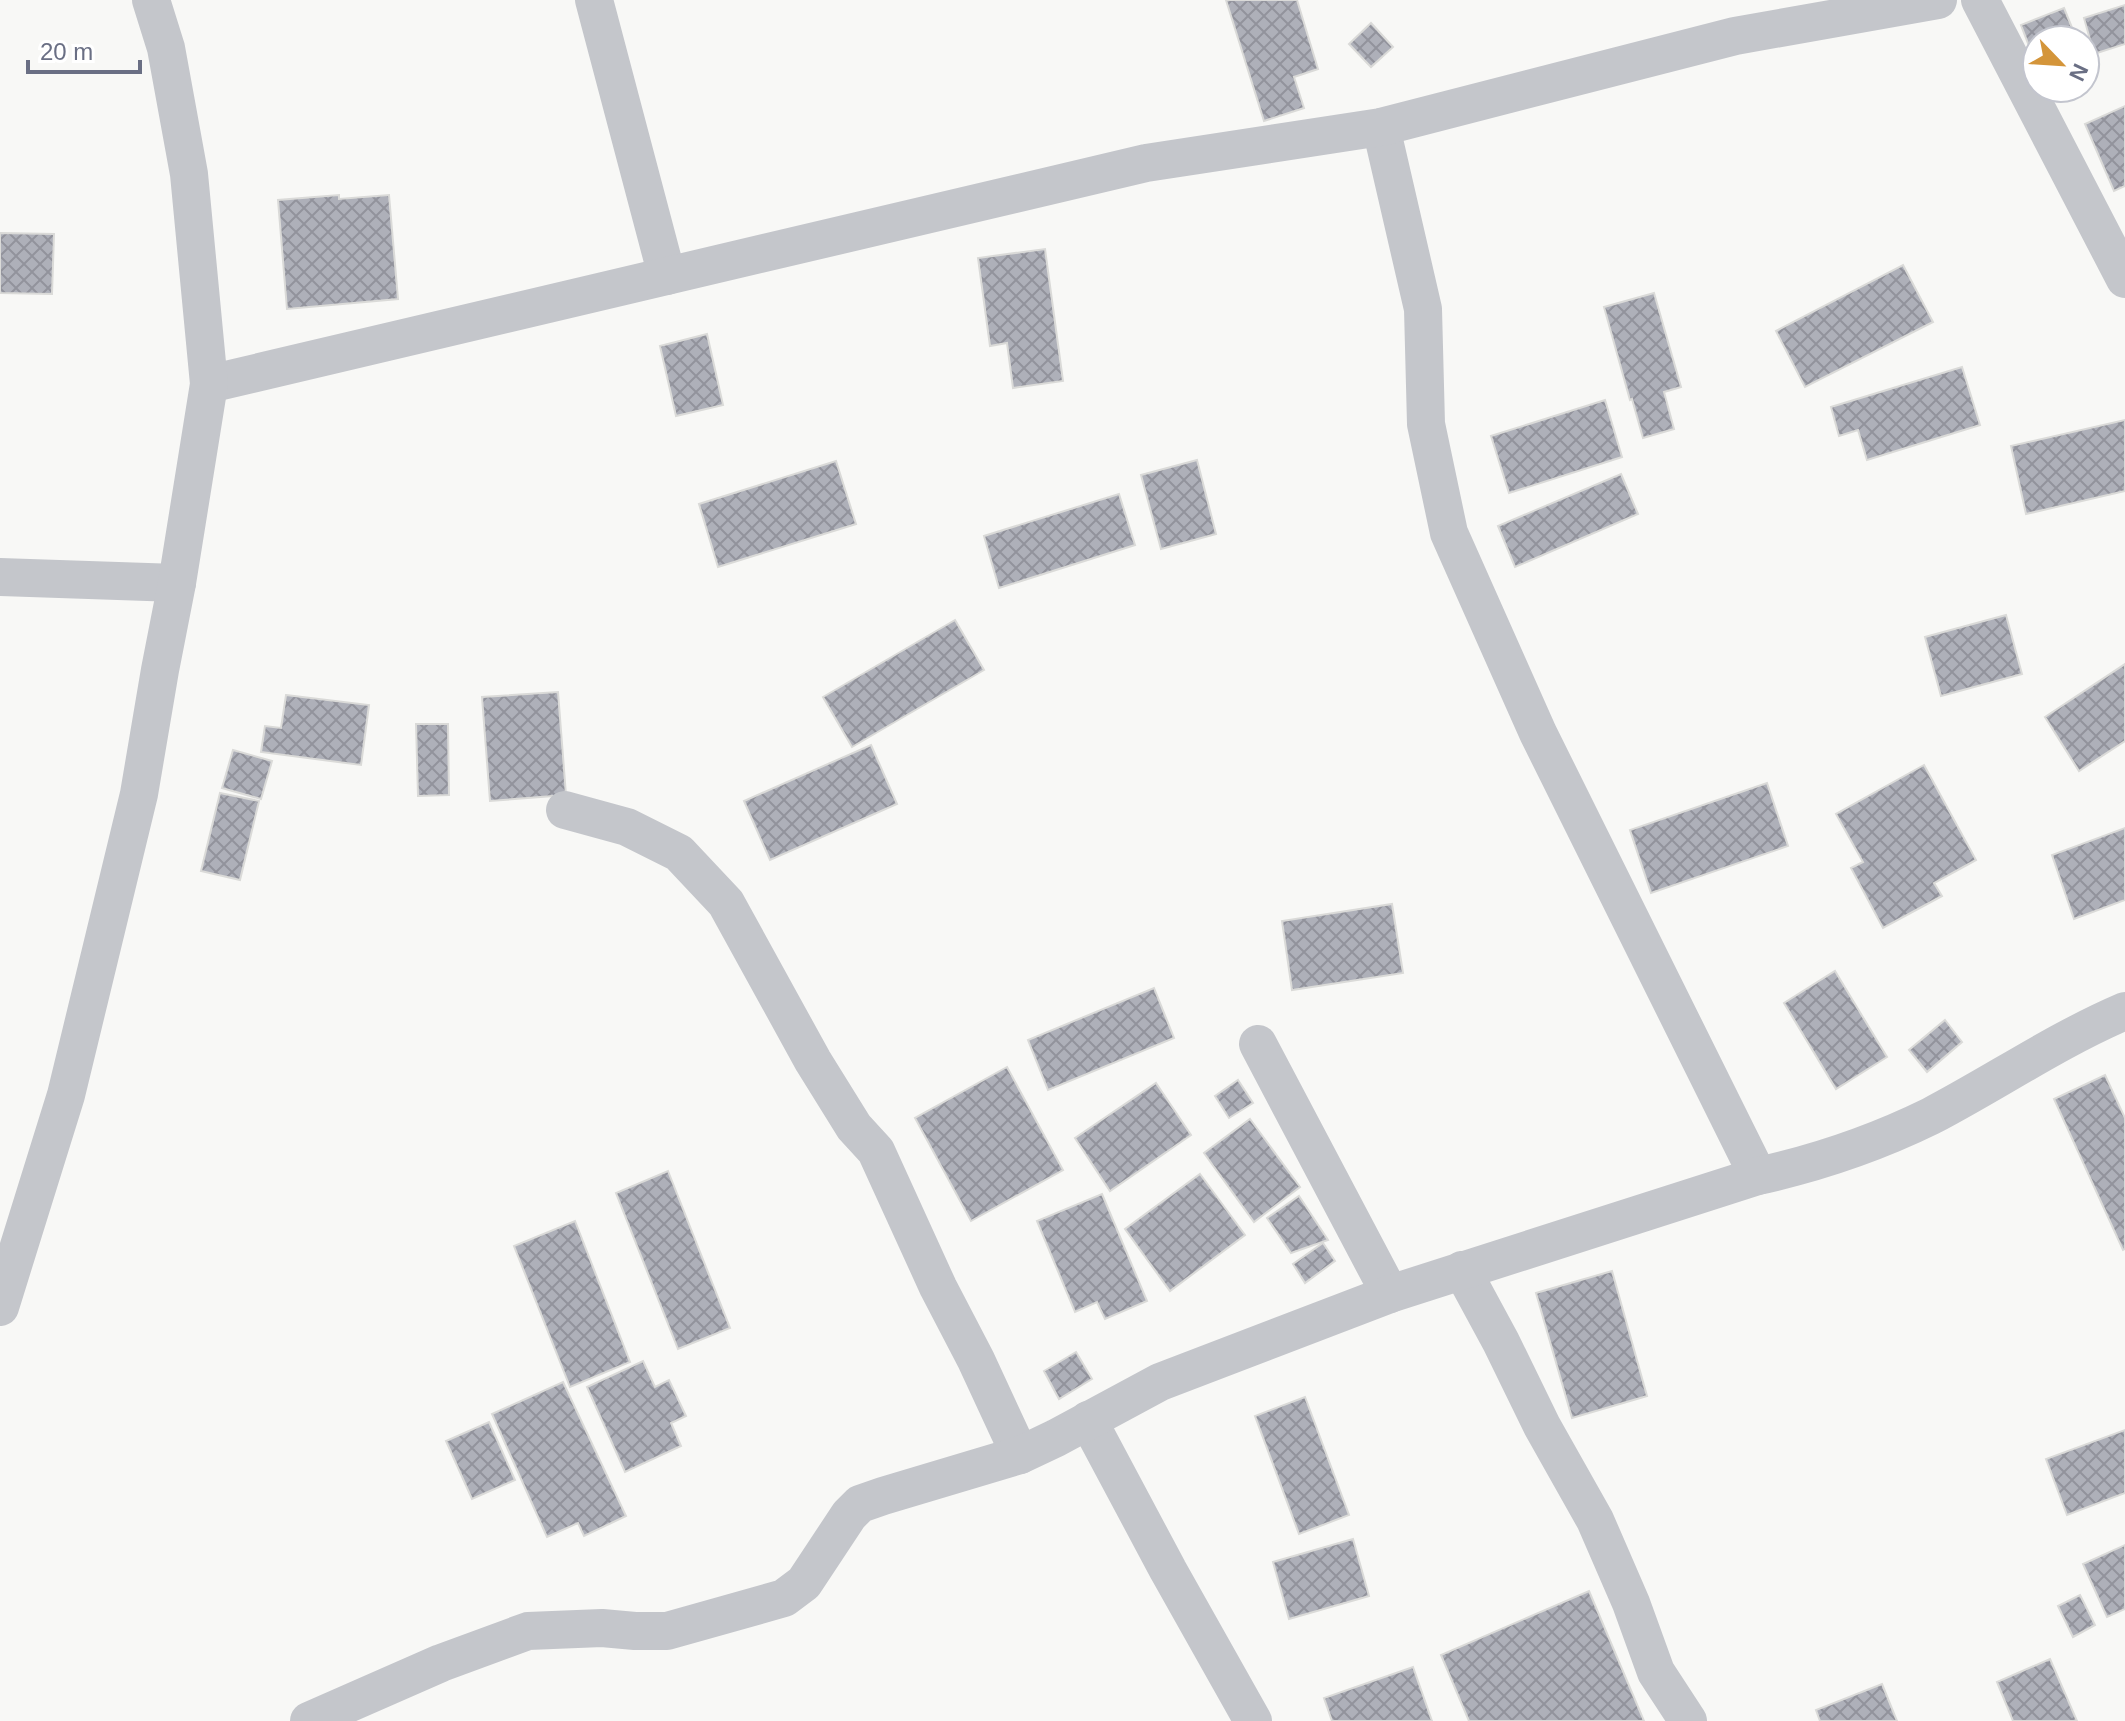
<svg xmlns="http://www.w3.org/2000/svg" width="2125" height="1721" viewBox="0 0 2125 1721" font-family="Arial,sans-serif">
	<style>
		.building { fill: url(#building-cross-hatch); stroke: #dadad8; stroke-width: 2 }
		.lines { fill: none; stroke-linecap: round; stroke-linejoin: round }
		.minor { stroke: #c4c6cb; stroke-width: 38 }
	</style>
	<defs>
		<pattern id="building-cross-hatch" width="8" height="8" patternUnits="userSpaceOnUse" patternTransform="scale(2)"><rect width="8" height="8" fill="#aeb0b9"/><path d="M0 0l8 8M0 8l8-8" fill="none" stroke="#92939c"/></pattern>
	</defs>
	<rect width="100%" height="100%" fill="#f8f8f6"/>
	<g class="building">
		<path d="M1226 0H1297L1318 69 1294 77 1304 108 1264 121Z"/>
		<path d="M2125 5V44L2094 54 2084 18Z"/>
		<path d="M2064 8 2077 40H2037V67L2021 25Z"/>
		<path d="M1371 23 1393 47 1371 67 1349 44Z"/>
		<path d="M2125 106V186L2114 191 2085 124Z"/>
		<path d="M339 195V199L389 195 398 299 287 309 278 200Z"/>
		<path d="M0 233 54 234 52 294 0 293Z"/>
		<path d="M1045 249 1063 381 1013 388 1007 343 990 346 978 258Z"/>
		<path d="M1903 265 1933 322 1805 387 1776 331Z"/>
		<path d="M1654 293 1681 387 1664 392 1674 429 1643 438 1632 399 1630 400 1604 307Z"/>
		<path d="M707 334 723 405 676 416 660 346Z"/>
		<path d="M1962 367 1980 425 1867 460 1858 430 1839 436 1831 407Z"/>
		<path d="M1605 400 1622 457 1509 493 1491 436Z"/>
		<path d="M2125 420V491L2026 514 2011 446Z"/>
		<path d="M1197 460 1216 534 1161 549 1141 475Z"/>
		<path d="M836 461 856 524 718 567 699 504Z"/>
		<path d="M1621 474 1638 514 1515 567 1498 526Z"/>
		<path d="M1119 494 1135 545 999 588 984 536Z"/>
		<path d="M2006 615 2022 674 1941 696 1925 637Z"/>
		<path d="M955 620 984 670 852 747 823 697Z"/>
		<path d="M2125 664V741L2079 771 2045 717Z"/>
		<path d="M558 692 566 795 490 801 482 697Z"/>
		<path d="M286 695 369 705 361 765 261 752 265 726 281 728Z"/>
		<path d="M416 724H448L449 795 418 796Z"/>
		<path d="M871 745 897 804 770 860 744 801Z"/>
		<path d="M233 750 272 761 261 799 222 788Z"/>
		<path d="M1924 765 1976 860 1934 883 1942 896 1883 928 1851 868 1863 862 1836 814Z"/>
		<path d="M1767 783 1788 846 1651 893 1630 830Z"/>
		<path d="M220 793 259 801 240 880 201 871Z"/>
		<path d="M2125 828V900L2074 919 2052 855Z"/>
		<path d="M1392 904 1403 973 1292 990 1282 921Z"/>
		<path d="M1835 971 1887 1057 1836 1089 1784 1003Z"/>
		<path d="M1154 988 1174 1038 1048 1090 1028 1040Z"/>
		<path d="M1945 1020 1962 1042 1927 1072 1909 1050Z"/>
		<path d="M1007 1067 1063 1170 971 1221 915 1118Z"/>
		<path d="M2105 1075 2125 1118V1249L2123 1250 2054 1099Z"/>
		<path d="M1238 1080 1253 1103 1229 1118 1215 1096Z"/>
		<path d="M1156 1083 1191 1135 1110 1191 1075 1138Z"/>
		<path d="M1250 1119 1300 1187 1254 1222 1204 1153Z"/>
		<path d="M668 1171 730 1328 678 1349 616 1193Z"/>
		<path d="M1200 1174 1245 1235 1170 1291 1125 1229Z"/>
		<path d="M1102 1194 1147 1301 1105 1319 1097 1302 1075 1312 1037 1221Z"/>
		<path d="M1299 1196 1328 1240 1291 1253 1267 1218Z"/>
		<path d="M575 1221 630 1362 570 1387 514 1246Z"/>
		<path d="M1323 1243 1335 1261 1305 1283 1293 1264Z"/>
		<path d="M1612 1271 1647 1396 1572 1418 1536 1293Z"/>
		<path d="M1076 1352 1092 1379 1059 1399 1044 1371Z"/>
		<path d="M643 1361 655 1387 669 1380 686 1416 671 1423 681 1446 625 1472 587 1387Z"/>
		<path d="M563 1382 626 1516 584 1536 578 1523 547 1537 492 1414Z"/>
		<path d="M1305 1397 1349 1515 1299 1534 1255 1416Z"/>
		<path d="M489 1422 515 1480 472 1499 446 1441Z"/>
		<path d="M2125 1430V1493L2067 1515 2046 1459Z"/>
		<path d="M1353 1539 1369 1596 1289 1619 1273 1562Z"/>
		<path d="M2125 1545V1609L2107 1617 2083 1564Z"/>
		<path d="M1589 1591 1644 1721H1469L1441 1655Z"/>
		<path d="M2080 1595 2095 1625 2073 1637 2058 1606Z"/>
		<path d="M2050 1659 2077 1721H2013L1997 1682Z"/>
		<path d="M1413 1667 1432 1721H1332L1324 1698Z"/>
		<path d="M1882 1684 1897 1721H1820L1816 1710Z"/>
	</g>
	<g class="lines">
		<g class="minor">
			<path d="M594 0 667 276"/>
			<path d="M1980 0 2125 279"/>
			<path d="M1381 127 1423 309 1426 424 1449 533 1538 733 1758 1176"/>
			<path d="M209 384 1146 163 1381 127 1735 36 1938 0"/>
			<path d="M0 577 177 583"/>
			<path d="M565 810 627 827 679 853 726 903 813 1061 854 1127 876 1151 938 1287 976 1360 1020 1455"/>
			<path d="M1258 1044 1390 1294"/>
			<path d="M1462 1270 1501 1342 1542 1426 1595 1520 1631 1603 1656 1672 1688 1721"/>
			<path d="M0 1307 66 1095 139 794 160 670 177 583 209 384 189 174 166 48 151 0"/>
			<path d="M1088 1420 1168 1570 1253 1721"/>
			<path d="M309 1721 441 1663 528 1631 602 1628 635 1631H667L784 1598 804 1583 849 1515 860 1504 883 1496 1020 1455 1056 1438 1160 1382 1390 1294 1758 1176C1817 1163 1876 1143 1931 1116 1996 1082 2057 1040 2125 1011"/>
		</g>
	</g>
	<g transform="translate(2061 64) rotate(115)"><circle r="38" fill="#ffffff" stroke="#c3c5ce" stroke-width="2"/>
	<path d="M0-6L14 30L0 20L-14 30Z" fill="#d4953a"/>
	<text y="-12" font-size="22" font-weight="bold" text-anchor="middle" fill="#6a6f84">N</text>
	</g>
	<path d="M28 60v12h112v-12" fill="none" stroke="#6a6f84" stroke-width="4"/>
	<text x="40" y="60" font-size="24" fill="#6a6f84" stroke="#ffffff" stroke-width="6" paint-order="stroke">20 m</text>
</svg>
